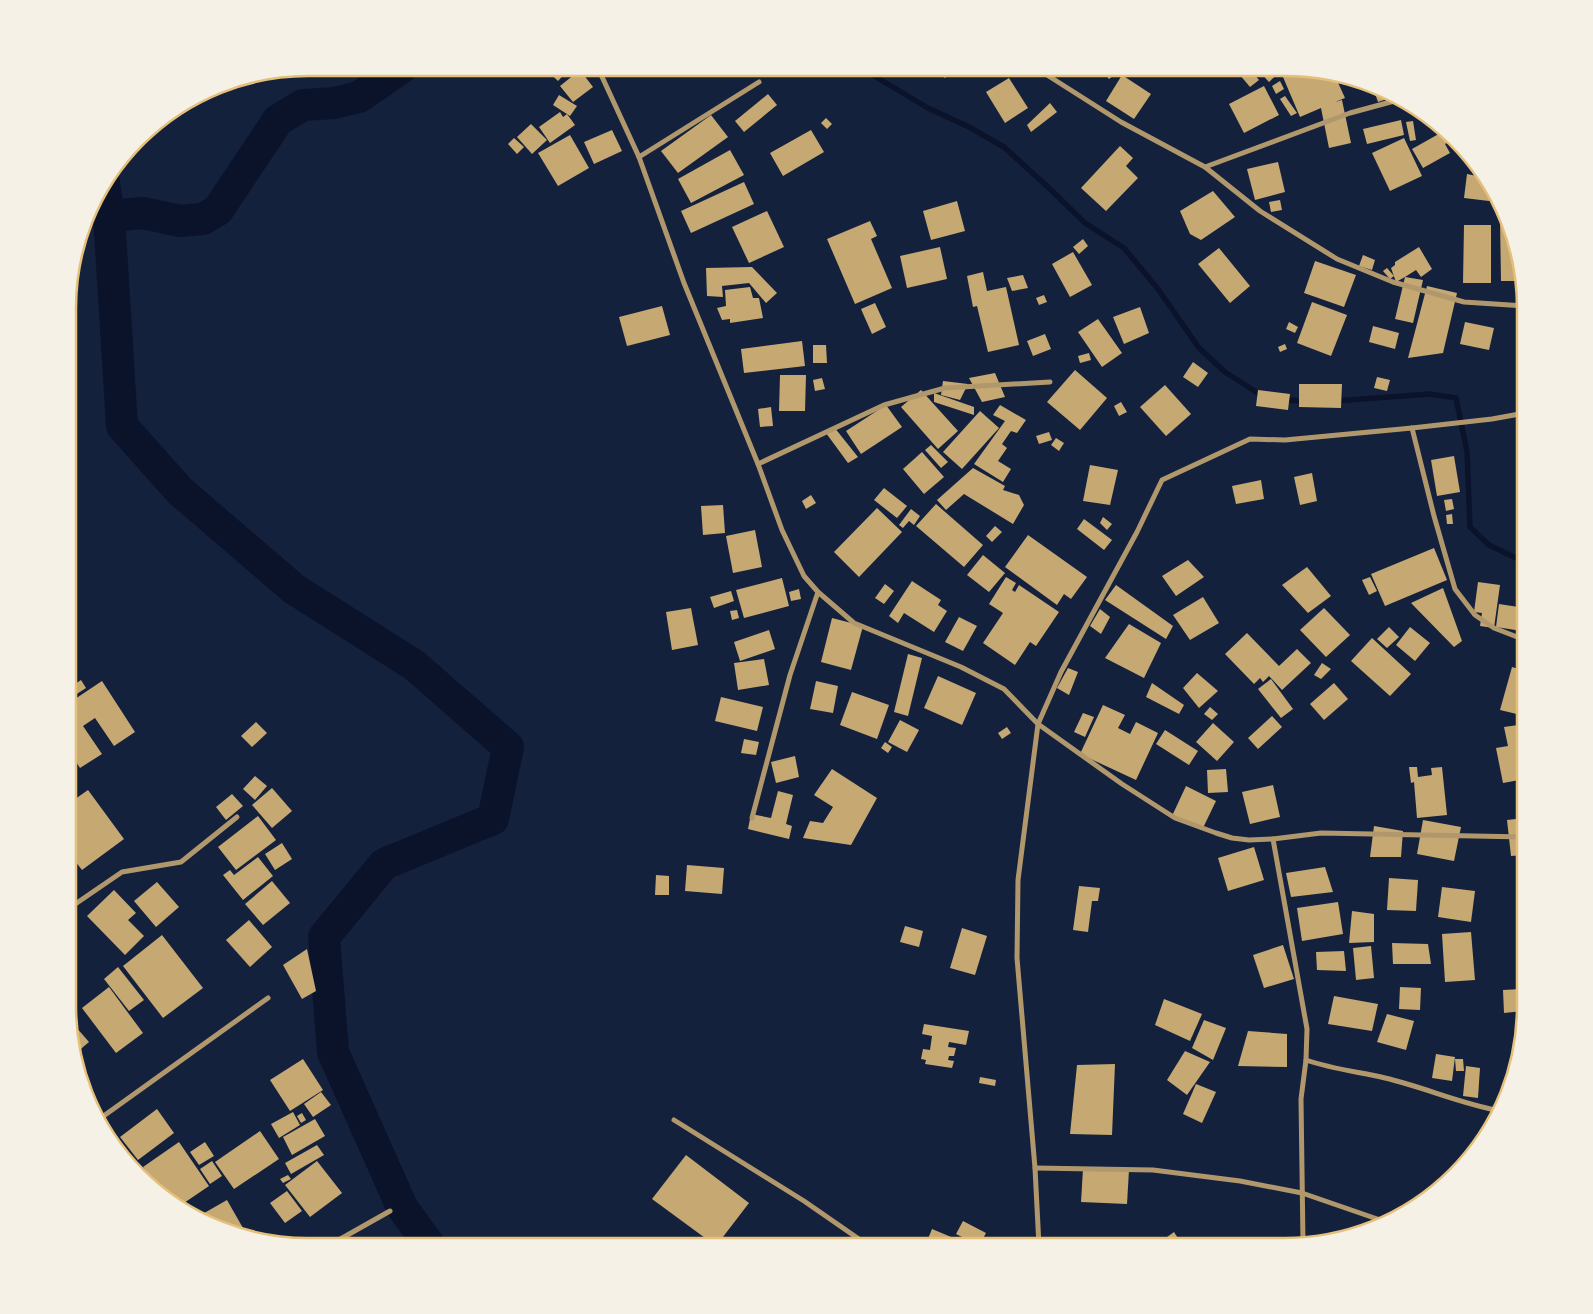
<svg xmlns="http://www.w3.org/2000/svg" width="1593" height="1314" viewBox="0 0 1593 1314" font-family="'Exo 2',sans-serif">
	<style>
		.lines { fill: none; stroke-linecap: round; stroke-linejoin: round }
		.stream { stroke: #0b132b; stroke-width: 5.5 }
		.river { stroke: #0b132b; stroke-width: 32 }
		.building { fill: #c6a872 }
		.minor { stroke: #b1986c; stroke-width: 5 }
		.rim { fill: none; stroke: #e5c07b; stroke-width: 2.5 }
	</style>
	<rect width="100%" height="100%" fill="#14213d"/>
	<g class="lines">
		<g class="stream">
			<path d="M861 68 928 108 967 126 1004 147 1049 188 1085 223 1124 248 1158 289 1199 348 1225 372 1264 397"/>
			<path d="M1282 400 1306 401"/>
			<path d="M1335 401 1430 394 1456 398 1467 452 1470 527 1489 545 1518 559 1525 556"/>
		</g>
		<g class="river">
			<path d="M104 183 109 216 122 426 180 491 294 589 414 665 508 747 493 819 384 864 324 937 333 1052 402 1207 430 1246"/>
			<path d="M109 216 143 213 180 221 203 219 218 210 278 120 303 105 334 103 359 97 401 68"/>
		</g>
	</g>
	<g class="building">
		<path d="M544 68H570L558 81Z"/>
		<path d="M930 68H952L945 78Z"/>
		<path d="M1100 68H1123L1109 79Z"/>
		<path d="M1234 68H1249L1259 80 1250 87Z"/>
		<path d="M1256 68H1284L1269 82Z"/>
		<path d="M1302 68 1335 76 1345 98 1335 102 1342 100 1351 143 1329 148 1321 108 1300 117 1283 77Z"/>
		<path d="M580 70 593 87 573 102 560 86Z"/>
		<path d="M1122 75 1151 94 1134 119 1106 101Z"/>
		<path d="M1009 78 1028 108 1005 123 986 92Z"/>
		<path d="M1280 81 1284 89 1276 94 1272 86Z"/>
		<path d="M1372 85 1377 86 1393 97 1378 102Z"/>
		<path d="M1264 86 1279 115 1244 133 1229 104Z"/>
		<path d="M768 94 777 105 744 132 735 121Z"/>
		<path d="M559 95 577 106 570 116 553 105Z"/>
		<path d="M1285 96 1297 113 1291 116 1280 99Z"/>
		<path d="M1050 103 1057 112 1031 132 1027 125Z"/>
		<path d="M560 112 563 117 567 114 575 125 550 143 539 127Z"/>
		<path d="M711 115 728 137 678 173 661 151Z"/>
		<path d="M826 118 832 124 827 129 821 123Z"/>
		<path d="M1401 120 1404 135 1367 144 1363 129Z"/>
		<path d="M1413 121 1416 140 1410 141 1406 122Z"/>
		<path d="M531 124 547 140 532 154 517 137Z"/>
		<path d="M612 130 622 151 594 164 584 142Z"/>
		<path d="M811 130 824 152 783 176 770 153Z"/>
		<path d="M1444 131 1455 139 1445 144 1450 153 1423 168 1412 149Z"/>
		<path d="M570 135 589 168 558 186 538 153Z"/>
		<path d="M514 138 524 147 517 154 508 144Z"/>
		<path d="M1404 138 1422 176 1390 191 1372 153Z"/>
		<path d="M1120 146 1133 158 1126 166 1138 178 1106 211 1081 188Z"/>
		<path d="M730 150 744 175 691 203 678 179Z"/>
		<path d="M1278 162 1285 192 1255 200 1247 169Z"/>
		<path d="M1477 171 1490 191 1489 201 1464 198 1467 174 1477 176Z"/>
		<path d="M744 182 754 204 691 233 681 211Z"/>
		<path d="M1213 191 1235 217 1201 240 1190 234 1180 211Z"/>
		<path d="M1280 200 1282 210 1271 212 1269 202Z"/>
		<path d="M957 201 965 231 931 240 923 211Z"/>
		<path d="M767 211 784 247 749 263 732 227Z"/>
		<path d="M1500 219H1508L1520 281H1501Z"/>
		<path d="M870 221 877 236 871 239 892 288 855 304 827 239Z"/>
		<path d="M1464 225H1491V283H1463Z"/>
		<path d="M1083 239 1088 246 1079 254 1073 247Z"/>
		<path d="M940 247 947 279 907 288 900 256Z"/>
		<path d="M1419 247 1432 269 1421 277 1416 270 1405 277 1423 280 1413 323 1395 319 1405 277 1396 282 1391 268 1395 265V262Z"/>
		<path d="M1219 248 1250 286 1230 303 1198 264Z"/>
		<path d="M1073 252 1092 285 1070 297 1052 264Z"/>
		<path d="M1363 255 1375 260 1372 270 1359 266Z"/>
		<path d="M76 258 81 266 72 271Z"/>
		<path d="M1315 261 1356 275 1344 307 1304 293Z"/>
		<path d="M752 267 777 293 766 303 749 283 722 286 723 297 707 296 706 268Z"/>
		<path d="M1387 268 1394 276 1390 279 1383 271Z"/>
		<path d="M983 272 987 291 1006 287 1019 345 988 352 977 306 973 307 967 276Z"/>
		<path d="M1023 275 1028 288 1012 291 1007 278Z"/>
		<path d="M1427 286 1457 293 1443 353 1408 358Z"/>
		<path d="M750 287 753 298H759L763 318 730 323V319L722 320 717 308 726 306 725 290Z"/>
		<path d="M1044 295 1047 302 1039 305 1036 298Z"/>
		<path d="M1312 302 1347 315 1331 356 1297 343Z"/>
		<path d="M875 303 886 327 872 334 861 309Z"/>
		<path d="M662 306 670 335 627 346 619 317Z"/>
		<path d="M1140 307 1149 333 1124 344 1113 317Z"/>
		<path d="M1098 319 1122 353 1102 367 1078 332Z"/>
		<path d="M1289 322 1298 327 1295 333 1286 329Z"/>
		<path d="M1465 322 1494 328 1489 350 1460 344Z"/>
		<path d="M1373 326 1399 333 1395 349 1369 342Z"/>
		<path d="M1045 334 1051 349 1033 356 1027 341Z"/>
		<path d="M802 341 805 366 744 373 741 349Z"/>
		<path d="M1285 344 1287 349 1280 352 1278 347Z"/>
		<path d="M813 345H826L827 363H813Z"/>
		<path d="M1089 353 1091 360 1080 363 1078 356Z"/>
		<path d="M1193 362 1208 373 1198 387 1183 377Z"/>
		<path d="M1075 370 1107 398 1080 430 1047 402Z"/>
		<path d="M995 373 1005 397 982 402 969 378Z"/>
		<path d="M780 375H806L805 411H779Z"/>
		<path d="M1377 377 1390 380 1387 391 1374 388Z"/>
		<path d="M822 378 825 389 815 391 813 380Z"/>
		<path d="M943 381 968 384 960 400 941 395Z"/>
		<path d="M1299 384H1342L1341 408 1299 407Z"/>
		<path d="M1165 385 1191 414 1166 436 1140 407Z"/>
		<path d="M921 390 958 431 938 449 901 407Z"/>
		<path d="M1258 390 1290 394 1288 410 1256 406Z"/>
		<path d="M934 393 974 407V415L934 402Z"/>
		<path d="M1121 402 1127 412 1119 416 1114 406Z"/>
		<path d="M886 405 902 427 861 454 846 431Z"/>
		<path d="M1000 405 1026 420 1017 433 1011 431 1002 444 1007 448 998 461 1011 469 1003 482 974 464 1005 421 993 415Z"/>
		<path d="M771 407 773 426 760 427 758 409Z"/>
		<path d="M980 411 999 428 962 469 943 452Z"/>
		<path d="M834 427 858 457 848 463 826 433Z"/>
		<path d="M1049 432 1052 440 1039 444 1036 436Z"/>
		<path d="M1056 438 1064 443 1059 451 1051 445Z"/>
		<path d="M931 445 948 462 941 468 925 450Z"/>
		<path d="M922 452 944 477 924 494 903 469Z"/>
		<path d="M1454 456 1460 492 1437 496 1431 460Z"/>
		<path d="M1090 465 1118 470 1110 505 1083 501Z"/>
		<path d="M973 468 1005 486 1003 490 1019 495 1024 505 1013 524 964 494 946 510 937 500Z"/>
		<path d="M1312 473 1317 501 1300 505 1294 477Z"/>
		<path d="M1261 480 1264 499 1236 504 1232 486Z"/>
		<path d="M884 488 907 506 897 518 874 500Z"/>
		<path d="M811 495 816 503 806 509 802 501Z"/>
		<path d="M1452 499 1454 509 1446 511 1444 500Z"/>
		<path d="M936 504 983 545 964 567 916 526Z"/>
		<path d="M723 505 725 533 703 535 701 506Z"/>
		<path d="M877 508 902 532 859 577 834 552Z"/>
		<path d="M911 509 920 516 914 525 909 521 903 528 899 525Z"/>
		<path d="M1452 514 1453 524H1447L1446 515Z"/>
		<path d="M1103 517 1112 524 1107 530 1100 523Z"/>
		<path d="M1084 519 1112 540 1104 550 1077 529Z"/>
		<path d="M995 526 1002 532 992 542 986 536Z"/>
		<path d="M755 530 762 567 733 573 726 536Z"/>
		<path d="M1028 535 1087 577 1071 599 1064 594 1057 605 1005 567Z"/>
		<path d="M1434 548 1447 580 1385 606 1371 574Z"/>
		<path d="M983 555 1005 573 989 592 967 575Z"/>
		<path d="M1188 560 1204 577 1176 596 1162 576Z"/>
		<path d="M1307 567 1331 596 1308 613 1282 585Z"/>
		<path d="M1006 577 1016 583 1012 590 1015 592 1019 585 1059 612 1036 646 1030 642 1015 665 983 643 1003 613 989 604Z"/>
		<path d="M1370 577 1377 591 1369 595 1362 580Z"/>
		<path d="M782 578 789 606 744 618 736 590Z"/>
		<path d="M912 581 941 600 938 605 947 611 934 632 904 613 898 623 889 616Z"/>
		<path d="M1478 582 1500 585 1494 628 1480 626 1482 613 1474 612Z"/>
		<path d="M885 584 894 591 884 604 875 598Z"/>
		<path d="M1116 585 1173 626 1166 639 1105 600Z"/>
		<path d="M1443 588 1462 641 1454 647 1411 603Z"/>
		<path d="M799 589 801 599 791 601 789 592Z"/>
		<path d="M731 591 734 601 714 608 710 597Z"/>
		<path d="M1203 597 1219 623 1190 640 1173 615Z"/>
		<path d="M1499 604 1525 608 1522 631 1496 627Z"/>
		<path d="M691 608 698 645 672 650 666 612Z"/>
		<path d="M1324 608 1350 635 1326 657 1300 630Z"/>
		<path d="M1100 609 1110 617 1101 634 1090 626Z"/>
		<path d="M737 610 739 618 732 620 730 611Z"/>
		<path d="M959 617 977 626 963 651 945 642Z"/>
		<path d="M832 618 863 626 851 670 821 662Z"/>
		<path d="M1129 624 1161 643 1144 678 1105 658Z"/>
		<path d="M1389 627 1399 637 1387 648 1377 639Z"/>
		<path d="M1410 627 1430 643 1415 661 1396 645Z"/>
		<path d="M769 630 775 649 740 661 734 642Z"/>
		<path d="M1247 633 1279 666 1297 649 1311 663 1282 690 1269 676 1263 682 1260 678 1254 684 1225 654Z"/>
		<path d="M1372 638 1411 674 1390 696 1351 661Z"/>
		<path d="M908 654 922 658 908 716 894 712Z"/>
		<path d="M764 659 769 685 738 690 734 663Z"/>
		<path d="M1322 663 1331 669 1321 679 1314 675Z"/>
		<path d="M1512 667 1525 671V716L1500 710Z"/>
		<path d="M1068 668 1078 672 1069 695 1057 688Z"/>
		<path d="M1197 673 1218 691 1199 708 1183 688Z"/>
		<path d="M938 676 976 693 962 725 924 708Z"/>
		<path d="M1271 679 1293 709 1281 718 1258 689Z"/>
		<path d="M81 680 86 688 69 699V688Z"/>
		<path d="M102 681 135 732 114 746 95 718 83 726 102 754 80 768 69 751V703Z"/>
		<path d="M816 681 838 686 833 713 810 709Z"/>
		<path d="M1152 683 1184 705 1179 714 1146 697Z"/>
		<path d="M1334 683 1348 699 1324 720 1310 704Z"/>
		<path d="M852 692 889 705 877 739 840 725Z"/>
		<path d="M721 697 763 707 757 731 715 721Z"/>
		<path d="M1103 705 1125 715 1118 728 1130 734 1136 722 1158 733 1136 780 1080 754Z"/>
		<path d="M1210 707 1218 714 1212 720 1204 714Z"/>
		<path d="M1083 713 1094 717 1085 737 1074 732Z"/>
		<path d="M1272 716 1282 727 1258 749 1248 738Z"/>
		<path d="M900 720 919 730 907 752 888 742Z"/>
		<path d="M256 722 267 733 252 747 241 736Z"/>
		<path d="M1213 723 1234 742 1217 761 1196 742Z"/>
		<path d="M1525 724V779L1503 783 1496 748 1508 746 1504 727Z"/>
		<path d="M1007 727 1011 733 1002 739 998 733Z"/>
		<path d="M1165 730 1198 751 1189 765 1156 744Z"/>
		<path d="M744 739 759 742 756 755 741 753Z"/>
		<path d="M885 742 892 747 888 753 881 748Z"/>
		<path d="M69 756 76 767 69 772Z"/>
		<path d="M795 756 799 777 776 783 771 762Z"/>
		<path d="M1409 767H1417L1418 777 1432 775 1431 768 1442 767 1447 815 1417 818 1414 782 1411 783Z"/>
		<path d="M832 769 877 798 851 845 803 838 810 821 823 823 833 807 814 795Z"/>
		<path d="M1226 769 1228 792 1208 793 1207 770Z"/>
		<path d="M255 776 267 786 255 800 243 789Z"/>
		<path d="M1273 785 1280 817 1250 824 1242 792Z"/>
		<path d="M1186 786 1216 801 1202 830 1172 816Z"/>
		<path d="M272 788 292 811 272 828 252 805Z"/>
		<path d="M88 790 124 839 82 870 68 852V804Z"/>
		<path d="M778 791 793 795 786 824 792 826 789 839 748 829 751 814 771 818Z"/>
		<path d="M232 794 243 806 226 820 216 807Z"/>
		<path d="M258 816 276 840 236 870 218 847Z"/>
		<path d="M1525 818V855L1511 856 1507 820Z"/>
		<path d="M1423 820 1461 827 1454 861 1417 854Z"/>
		<path d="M1374 826 1403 831 1401 857H1370Z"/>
		<path d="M282 843 292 859 275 870 265 854Z"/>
		<path d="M1254 847 1264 880 1228 891 1218 858Z"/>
		<path d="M258 857 273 876 243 900 223 875 230 870 234 875Z"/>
		<path d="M687 865 724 868 722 894 685 891Z"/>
		<path d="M1325 867 1333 892 1291 897 1286 873Z"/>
		<path d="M656 875 669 876V895H655Z"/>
		<path d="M1389 878 1418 880 1416 911 1387 910Z"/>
		<path d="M272 881 290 903 263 925 245 904Z"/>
		<path d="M157 882 179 907 156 927 134 901Z"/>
		<path d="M1079 886 1100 888 1098 901H1092L1088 932 1073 930Z"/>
		<path d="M1442 887 1475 891 1471 922 1438 917Z"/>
		<path d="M114 890 136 913 128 920 144 936 125 955 87 916Z"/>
		<path d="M1338 902 1343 934 1302 941 1297 908Z"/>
		<path d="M1352 911 1374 914V942L1349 943Z"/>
		<path d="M249 920 272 947 250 967 226 940Z"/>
		<path d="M905 926 923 931 919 947 900 942Z"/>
		<path d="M962 928 987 936 975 975 950 968Z"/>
		<path d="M1471 932 1475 980 1445 982 1442 934Z"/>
		<path d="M162 935 203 988 163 1018 123 966Z"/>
		<path d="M1392 943 1428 944 1431 964H1393Z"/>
		<path d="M1283 945 1294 979 1264 988 1253 955Z"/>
		<path d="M1371 946 1374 978 1356 980 1353 948Z"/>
		<path d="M307 949 316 991 302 999 283 965Z"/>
		<path d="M1344 951 1346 971 1317 970 1316 952Z"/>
		<path d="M118 967 144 1000 129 1011 104 979Z"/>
		<path d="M68 979 74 988 68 992Z"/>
		<path d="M109 987 143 1033 116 1053 82 1008Z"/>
		<path d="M1400 987 1421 988 1420 1010 1399 1009Z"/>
		<path d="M1522 989 1523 1011 1504 1013 1503 990Z"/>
		<path d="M1334 996 1378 1004 1372 1031 1328 1024Z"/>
		<path d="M1164 999 1202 1014 1190 1041 1155 1025Z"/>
		<path d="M1387 1014 1414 1021 1406 1050 1377 1042Z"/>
		<path d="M68 1018 89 1042 76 1053 68 1022Z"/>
		<path d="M1204 1020 1226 1028 1213 1060 1192 1048Z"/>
		<path d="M924 1024 969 1031 966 1045 949 1042 948 1047 956 1048 954 1056H949L948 1060 954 1061 952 1068 925 1064 926 1060 921 1059 923 1049 930 1050 932 1036 922 1034Z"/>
		<path d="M1248 1031 1287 1034V1067L1238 1066Z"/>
		<path d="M1185 1051 1210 1062 1187 1095 1167 1080Z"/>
		<path d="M1436 1054 1455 1057 1452 1081 1432 1078Z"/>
		<path d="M303 1059 323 1090 290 1111 270 1080Z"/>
		<path d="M1455 1059H1463L1464 1071H1456Z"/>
		<path d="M1115 1064 1112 1135 1070 1134 1077 1065Z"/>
		<path d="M1466 1066 1480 1068 1478 1098 1463 1096Z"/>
		<path d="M1507 1071 1512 1072 1506 1093H1505Z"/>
		<path d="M980 1077 996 1080 995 1086 979 1083Z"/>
		<path d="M1196 1084 1216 1092 1202 1123 1183 1114Z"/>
		<path d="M321 1092 331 1105 313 1117 304 1104Z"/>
		<path d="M157 1109 174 1133 138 1160 120 1137Z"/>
		<path d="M293 1112 300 1125 279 1138 271 1124Z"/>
		<path d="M302 1113 306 1120 301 1123 297 1116Z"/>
		<path d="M315 1119 325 1136 292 1155 283 1137Z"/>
		<path d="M260 1131 279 1159 234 1189 215 1162Z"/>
		<path d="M179 1142 209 1186 181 1205 152 1185 155 1184 143 1167Z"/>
		<path d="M205 1142 214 1156 199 1165 190 1152Z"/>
		<path d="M317 1145 324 1155 291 1174 285 1163Z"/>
		<path d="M686 1155 749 1203 716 1246 652 1199Z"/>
		<path d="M212 1161 222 1176 210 1184 200 1169Z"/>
		<path d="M317 1161 342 1193 310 1217 285 1185Z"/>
		<path d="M1083 1169 1129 1170 1127 1204 1081 1202Z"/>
		<path d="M288 1175 291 1179 283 1183 280 1179Z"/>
		<path d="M287 1191 302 1211 285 1223 270 1203Z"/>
		<path d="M227 1200 247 1235 216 1228 199 1216Z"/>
		<path d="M963 1221 986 1233 979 1246H962L966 1239 956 1234Z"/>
		<path d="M932 1229 956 1239 953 1246H925Z"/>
		<path d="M1174 1232 1181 1243 1176 1246 1156 1245Z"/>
	</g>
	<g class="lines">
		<g class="minor">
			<path d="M598 68 639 157 684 283 758 464 782 530 804 576 818 592 854 623 961 667 1004 689 1038 724 1122 784 1175 818 1216 833 1232 838 1249 840 1273 839 1321 833 1525 837"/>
			<path d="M1036 68 1121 122 1205 167 1260 211 1337 259 1393 282 1464 302 1525 306"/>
			<path d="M639 157 759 82"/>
			<path d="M1205 167 1350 113 1398 100"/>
			<path d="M1412 428 1434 516 1455 589 1475 615 1494 628 1525 640"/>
			<path d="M758 464 884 405 945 388 1050 382"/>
			<path d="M752 818 790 675 818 592"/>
			<path d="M1273 839 1307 1029 1306 1060 1301 1099 1303 1243"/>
			<path d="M68 909 122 872 181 862 237 817"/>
			<path d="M1306 1060C1332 1069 1359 1072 1385 1078 1424 1087 1461 1104 1501 1111"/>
			<path d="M98 1120 268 998"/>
			<path d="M674 1120 804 1201 869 1246"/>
			<path d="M1035 1168 1153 1170 1240 1181 1302 1193 1386 1222"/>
			<path d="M328 1246 390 1211"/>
			<path d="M1039 1246 1035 1168 1017 958 1018 880 1038 724 1061 672 1137 532 1162 480 1250 439 1285 440 1412 428 1492 419 1525 413"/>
		</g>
	</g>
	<path d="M0 0H1593V1314H0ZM308 76H1285A232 232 0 0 1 1517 308V1006A232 232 0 0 1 1285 1238H308A232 232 0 0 1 76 1006V308A232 232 0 0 1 308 76Z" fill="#f6f1e7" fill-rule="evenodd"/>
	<path class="rim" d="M308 76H1285A232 232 0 0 1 1517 308V1006A232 232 0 0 1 1285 1238H308A232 232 0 0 1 76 1006V308A232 232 0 0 1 308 76Z"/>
</svg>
